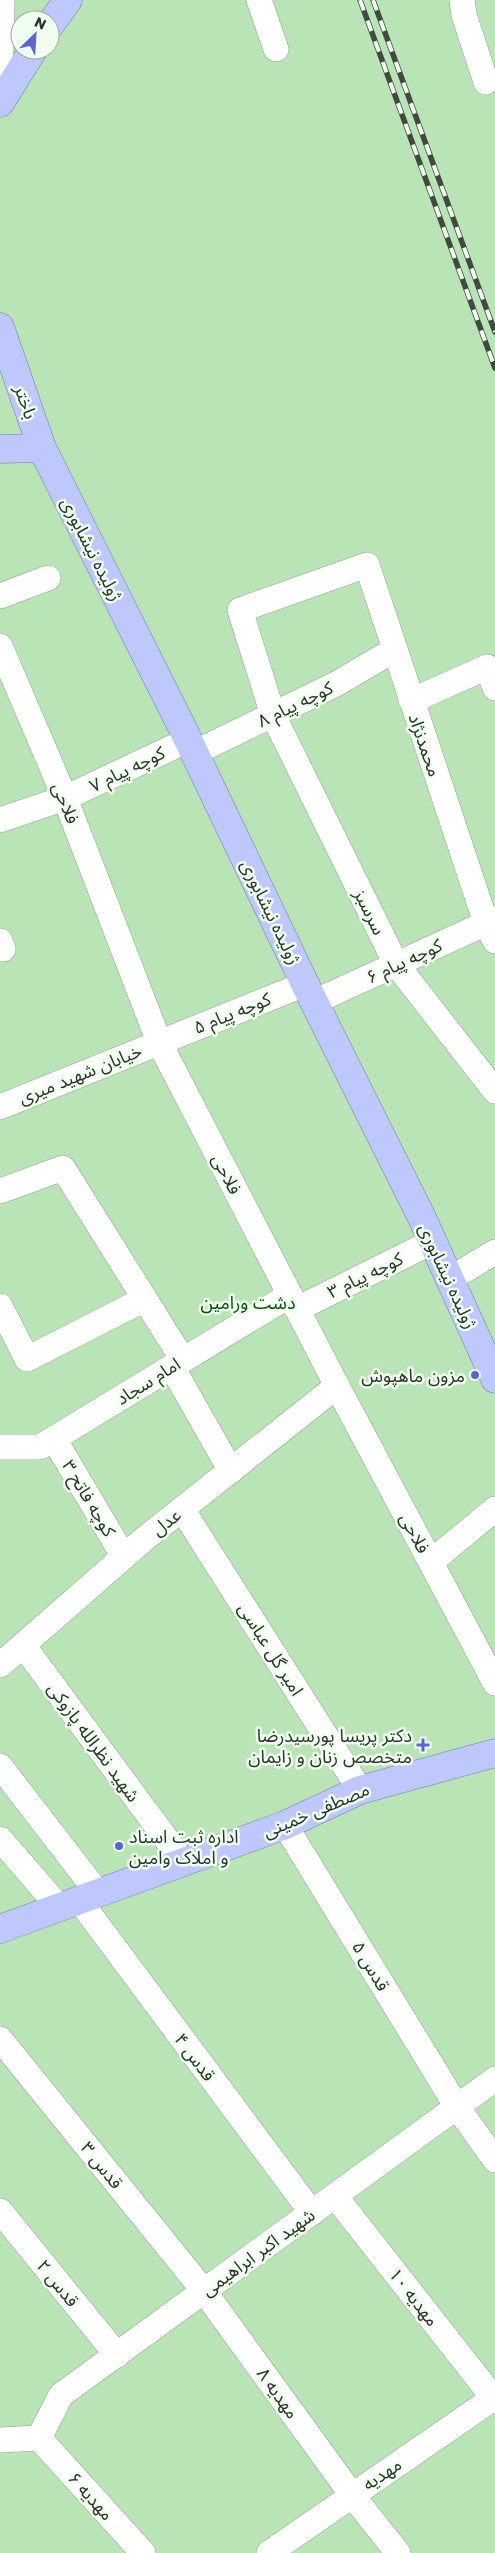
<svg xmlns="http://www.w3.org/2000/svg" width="495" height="2553" viewBox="0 0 495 2553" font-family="Poppins,'Noto Sans Arabic',sans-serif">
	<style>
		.park { fill: #b9e4b5; fill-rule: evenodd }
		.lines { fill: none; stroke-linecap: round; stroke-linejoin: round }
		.minor-casing { stroke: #92a091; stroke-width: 26 }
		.major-casing { stroke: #707bb3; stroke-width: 29 }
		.minor { stroke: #fff; stroke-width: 25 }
		.major { stroke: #bfc8fd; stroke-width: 28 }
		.rail-casing { stroke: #434941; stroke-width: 5.5 }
		.rail { stroke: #effeee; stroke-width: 4; stroke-dasharray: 11; stroke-linecap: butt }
		.poi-dot { fill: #5b62da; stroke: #effeee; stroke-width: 2 }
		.labels { text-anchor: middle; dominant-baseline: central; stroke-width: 5; stroke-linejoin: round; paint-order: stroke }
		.street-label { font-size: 18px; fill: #2c312b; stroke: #effeee }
		.park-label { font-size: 18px; fill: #004f02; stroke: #effeee }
		.poi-label { font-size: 18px; fill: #2c312b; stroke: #effeee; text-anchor: end }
	</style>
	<rect width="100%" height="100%" fill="#e2f0e0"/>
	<path class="park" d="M0 0H495V2553H0ZM20 20H50V50H20Z"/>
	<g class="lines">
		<g class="minor-casing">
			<g id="minor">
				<path d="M259 0 276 49"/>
				<path d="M462 0 464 15 486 82"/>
				<path d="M0 93 2 0"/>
				<path d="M0 596 48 578"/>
				<path d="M0 646 65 798 159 1042 337 1386 495 1683"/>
				<path d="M411 701 487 667 495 688"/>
				<path d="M194 753 336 684 394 650"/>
				<path d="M0 820 65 798 188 740"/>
				<path d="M0 941 3 949"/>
				<path d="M495 941 486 923 367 565 240 610 273 715 396 964 495 1091"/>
				<path d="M314 1002 495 919"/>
				<path d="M0 1107 305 984"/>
				<path d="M0 1191 63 1168 183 1360"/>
				<path d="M450 1279 495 1252"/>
				<path d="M0 1306 27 1359 145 1299"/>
				<path d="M297 1309 432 1242"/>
				<path d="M172 1367 231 1471"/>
				<path d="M54 1439 124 1557"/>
				<path d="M0 1447H40L290 1295"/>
				<path d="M182 1509 360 1790"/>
				<path d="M431 1562 495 1509"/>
				<path d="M23 1645 184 1863"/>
				<path d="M0 1665 143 1540 337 1386"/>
				<path d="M0 1766 98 1893"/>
				<path d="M285 1825 457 2107 495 2160"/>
				<path d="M0 1839 59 1907"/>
				<path d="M79 1900 312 2213"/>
				<path d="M0 2039 204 2291 352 2495 398 2553"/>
				<path d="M335 2196 495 2400"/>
				<path d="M0 2211 117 2355"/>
				<path d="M39 2438 61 2395 495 2079"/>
				<path d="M39 2438 143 2553"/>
				<path d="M0 2440 39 2438"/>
				<path d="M269 2553 495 2397"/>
			</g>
		</g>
		<g class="major-casing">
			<g id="major">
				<path d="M50 25 68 0"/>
				<path d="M0 103 33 50"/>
				<path d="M0 327 42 448 182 727 305 984 423 1220 495 1379"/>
				<path d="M0 449 42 448"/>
				<path d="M0 1929 285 1825 360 1790 495 1753"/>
			</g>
		</g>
		<use href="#minor" class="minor"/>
		<use href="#major" class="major"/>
		<g class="rail-casing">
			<g id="rail">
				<path d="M360 0 495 368"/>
				<path d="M373 0 495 332"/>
			</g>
		</g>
		<use href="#rail" class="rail"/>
	</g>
	<g class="poi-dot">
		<circle cx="475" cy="1375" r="5"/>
		<path d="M420.5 1737.5h5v5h5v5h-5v5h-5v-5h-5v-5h5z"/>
		<circle cx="119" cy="1846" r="5"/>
	</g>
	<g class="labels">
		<g class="street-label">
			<text transform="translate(26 402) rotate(71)">باختر</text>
			<text transform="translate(92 549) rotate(63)">ژولیده نیشابوری</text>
			<text transform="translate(295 704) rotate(-26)">کوچه پیام ۸</text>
			<text transform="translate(425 745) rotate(71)">محمدنژاد</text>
			<text transform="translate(127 769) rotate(-26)">کوچه پیام ۷</text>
			<text transform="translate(66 803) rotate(68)">فلاحی</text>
			<text transform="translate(271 912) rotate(64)">ژولیده نیشابوری</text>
			<text transform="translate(370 912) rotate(64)">سرسبز</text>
			<text transform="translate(404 961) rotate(-25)">کوچه پیام ۶</text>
			<text transform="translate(232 1013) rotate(-22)">کوچه پیام ۵</text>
			<text transform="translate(80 1074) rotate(-22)">خیابان شهید میری</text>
			<text transform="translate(227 1174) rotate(63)">فلاحی</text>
			<text transform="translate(365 1275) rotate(-26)">کوچه پیام ۳</text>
			<text transform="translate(448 1276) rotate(65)">ژولیده نیشابوری</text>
			<text transform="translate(148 1381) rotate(-32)">امام سجاد</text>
			<text transform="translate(89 1498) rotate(59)">کوچه فاتح ۳</text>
			<text transform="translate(166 1522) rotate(-38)">عدل</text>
			<text transform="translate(415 1533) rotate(62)">فلاحی</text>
			<text transform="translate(271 1649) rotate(58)">امیر گل عباسی</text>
			<text transform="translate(94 1742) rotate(54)">شهید نظرالله پازوکی</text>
			<text transform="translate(316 1810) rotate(-23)">مصطفی خمینی</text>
			<text transform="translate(371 1966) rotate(59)">قدس ۵</text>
			<text transform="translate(195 2057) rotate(53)">قدس ۴</text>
			<text transform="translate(102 2165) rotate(51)">قدس ۳</text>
			<text transform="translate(258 2252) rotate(-36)">شهید اکبر ابراهیمی</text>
			<text transform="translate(58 2283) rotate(51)">قدس ۲</text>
			<text transform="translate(414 2297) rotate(52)">مهدیه ۱۰</text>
			<text transform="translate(278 2393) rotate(54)">مهدیه ۸</text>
			<text transform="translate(382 2474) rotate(-34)">مهدیه</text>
			<text transform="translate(91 2496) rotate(48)">مهدیه ۶</text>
		</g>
		<g class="park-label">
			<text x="248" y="1302">دشت ورامین</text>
		</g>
		<g class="poi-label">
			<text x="465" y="1375">مزون ماهپوش</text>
			<text x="412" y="1735">دکتر پریسا پورسیدرضا<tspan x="412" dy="21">متخصص زنان و زایمان</tspan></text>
			<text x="129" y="1836" text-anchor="start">اداره ثبت اسناد<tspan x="129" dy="21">و املاک وامین</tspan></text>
		</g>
	</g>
	<g transform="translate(35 35) rotate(25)"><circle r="24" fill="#effeee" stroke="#a1aca0"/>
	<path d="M0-4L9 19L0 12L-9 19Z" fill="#5b62da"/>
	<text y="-8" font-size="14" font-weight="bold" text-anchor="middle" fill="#2c312b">N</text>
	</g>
</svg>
